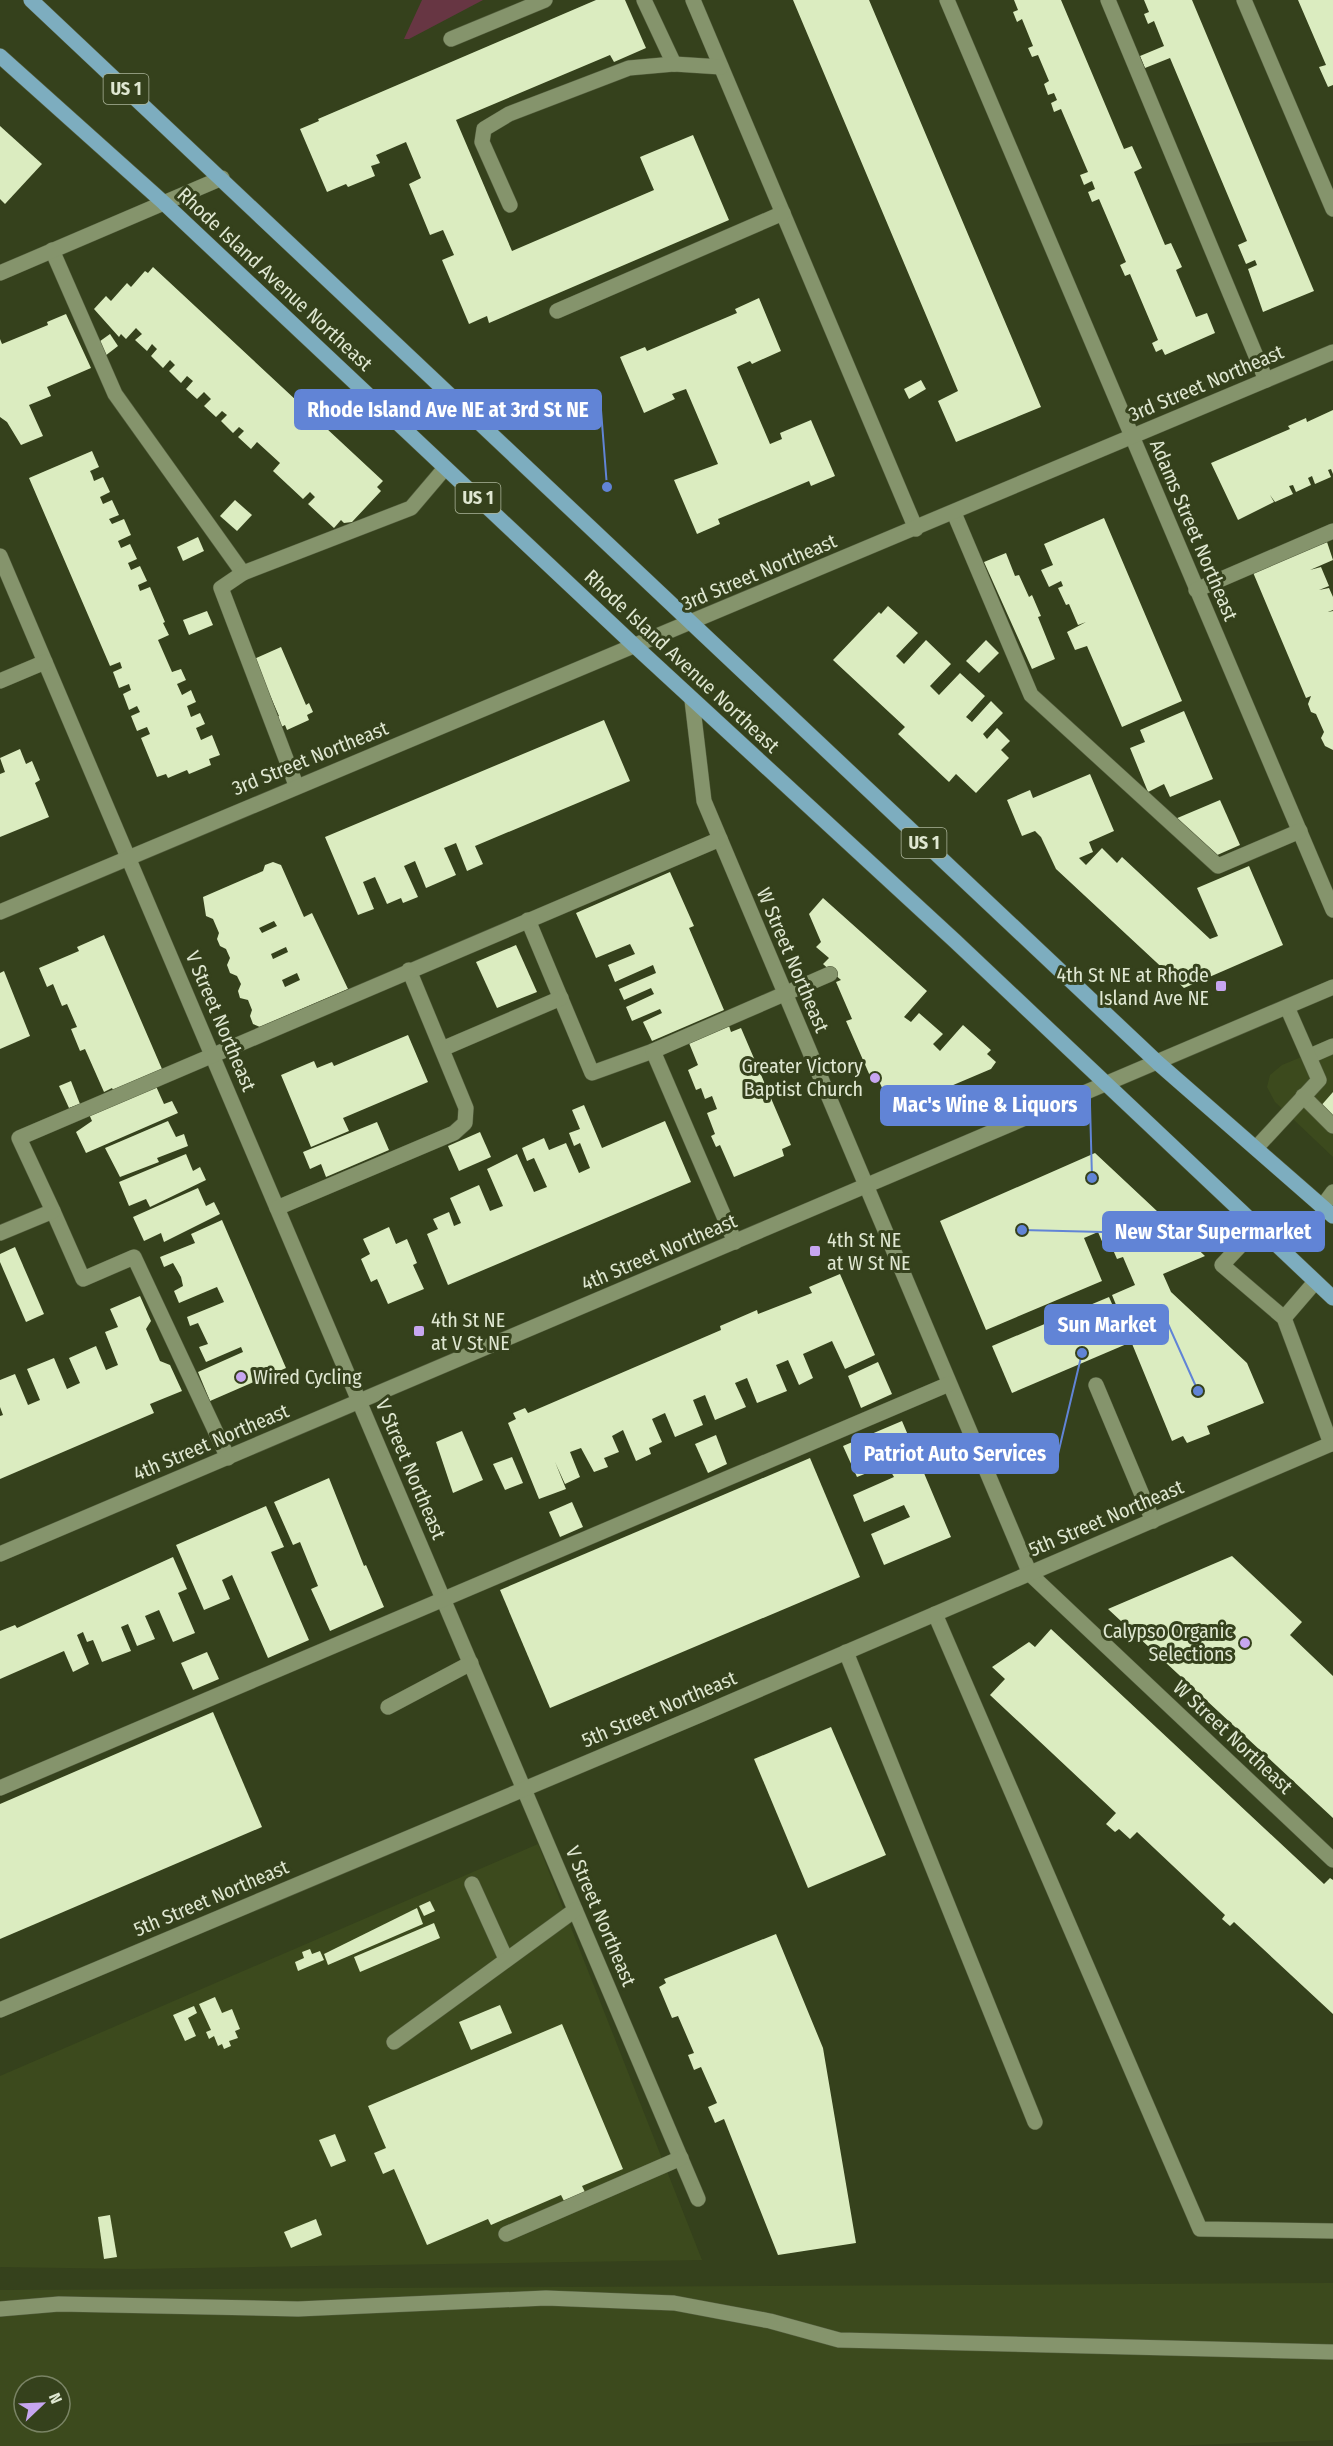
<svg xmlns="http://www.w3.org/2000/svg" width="1333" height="2446" viewBox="0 0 1333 2446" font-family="'Fira Sans Condensed',sans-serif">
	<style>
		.built { fill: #3c4a1d; fill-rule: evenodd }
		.green { fill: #673643 }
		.building { fill: #dbecc0; fill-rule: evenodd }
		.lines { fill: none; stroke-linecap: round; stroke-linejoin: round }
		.minor-casing { stroke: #535d3d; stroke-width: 16 }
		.major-casing { stroke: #535d3d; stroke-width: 16 }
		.minor { stroke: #85946c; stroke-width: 15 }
		.major { stroke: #7dadbf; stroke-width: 15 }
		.poi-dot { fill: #c7a6f0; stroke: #35411c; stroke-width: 2 }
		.labels { text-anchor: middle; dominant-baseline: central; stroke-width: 6; stroke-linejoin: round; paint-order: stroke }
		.shield { fill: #35411c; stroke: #acb59b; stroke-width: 1.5 }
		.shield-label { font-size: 18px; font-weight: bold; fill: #dfe7d1 }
		.street-label { font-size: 20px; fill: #dfe7d1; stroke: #35411c }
		.poi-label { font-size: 20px; fill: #dfe7d1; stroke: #35411c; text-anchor: end }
		.leader { fill: none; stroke: #6184d6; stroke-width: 2 }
		.callout-dot { fill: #6184d6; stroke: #35411c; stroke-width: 2 }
		.callout { fill: #6184d6; stroke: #6184d6; stroke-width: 2 }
		.callout-label { font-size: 21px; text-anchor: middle; font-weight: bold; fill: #fff }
	</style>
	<rect width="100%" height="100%" fill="#35411c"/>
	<g class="built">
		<path d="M1333 1044V1157L1275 1102 1267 1087 1270 1075 1282 1065Z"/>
		<path d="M538 1844 702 2260 133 2269 0 2267V2076Z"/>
		<path d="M1333 2283V2440L1165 2446H0V2290ZM24 2386H60V2422H24Z"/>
	</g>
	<path class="green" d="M422 0H483L409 39H404Z"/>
	<g class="building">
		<path d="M596 0H625L646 48 614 62 610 55 456 120 512 251 654 190 640 157 693 135 729 220 489 323 487 316 469 324 442 260 454 255 443 230 430 235 409 184 421 178 406 142 376 155 380 163 371 166 375 176 348 187 346 184 327 192 300 129 319 121 318 119Z"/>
		<path d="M793 0H869L1041 407 956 442 938 401 958 391Z"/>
		<path d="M1014 0H1061L1124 149 1132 146 1142 168 1134 172 1165 245 1171 243 1182 267 1176 270 1196 317 1207 313 1215 333 1165 355 1162 349 1156 352 1152 343 1158 340 1130 274 1125 276 1120 265 1126 262 1099 199 1092 202 1088 192 1095 189 1092 181 1084 185 1080 175 1088 172 1061 109 1054 112 1051 103 1057 100 1054 93 1048 95 1044 84 1049 81 1038 55 1032 57 1028 48 1033 46 1022 19 1017 22 1013 12 1018 10Z"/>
		<path d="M1144 0H1192L1314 291 1263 312 1248 269 1257 265 1255 260 1246 264 1238 245 1247 241 1170 58 1145 68 1140 56 1164 46 1154 21 1148 24 1144 14 1149 12Z"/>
		<path d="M1298 0H1333V85L1328 87 1319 67 1326 65Z"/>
		<path d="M0 126 42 164 5 204 0 199Z"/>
		<path d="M153 267 383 481 377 487 381 491 352 522 344 523 341 520 334 528 308 504 315 497 310 492 303 499 273 471 280 463 257 442 251 449 238 437 244 431 239 427 233 433 221 421 227 415 222 411 216 417 204 406 211 399 204 392 197 399 186 389 193 381 187 376 181 383 169 371 175 365 170 360 163 368 151 356 157 349 152 344 147 351 135 340 142 334 136 328 126 339 121 334 119 337 94 309 106 296 111 301 127 283 131 287 145 271 148 273Z"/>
		<path d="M759 298 781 351 752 364 750 361 737 367 770 444 782 439 780 433 811 420 835 476 811 486 809 481 718 519 720 524 697 534 674 480 718 464 686 389 672 394 675 399 644 413 620 357 645 347 647 351 737 313 735 309Z"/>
		<path d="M66 314 91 368 47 387 51 396 29 405 43 436 21 445 7 422 0 417V339L2 344 48 325 47 322Z"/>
		<path d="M110 334 118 346 105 356 96 344Z"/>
		<path d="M921 380 926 389 909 399 904 389Z"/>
		<path d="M1333 410V474L1331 469 1328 470 1331 477 1315 484 1312 476 1308 478 1311 485 1296 492 1293 485 1289 486 1293 494 1275 502 1270 495 1274 502 1238 520 1211 463 1290 429 1288 426 1306 418 1307 422Z"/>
		<path d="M92 451 99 467 90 471 92 475 94 481 103 477 110 492 100 497 103 504 112 500 119 515 109 519 112 524 124 519 131 535 118 541 121 548 130 544 137 559 128 563 131 570 140 566 147 581 138 585 140 591 150 587 165 622 163 623 169 635 158 640 172 672 181 669 186 680 177 684 182 695 191 690 196 702 187 706 191 717 200 713 205 724 196 728 201 740 212 735 220 755 209 759 211 765 189 774 187 770 168 778 166 774 157 777 141 738 150 734 147 727 137 731 131 716 140 712 137 706 129 710 123 694 131 690 129 684 119 688 113 672 122 668 120 662 110 666 29 478Z"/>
		<path d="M235 500 252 515 237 531 220 516Z"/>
		<path d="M1104 518 1182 701 1122 727 1087 646 1075 650 1067 632 1086 622 1078 625 1069 604 1066 605 1058 588 1063 586 1061 581 1049 587 1041 570 1053 565 1044 544Z"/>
		<path d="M198 537 204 551 183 561 177 547Z"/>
		<path d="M1327 542 1333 560 1310 570 1321 567 1329 586 1319 590 1329 588 1333 597V610L1328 612 1333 611V750L1325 746 1321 738 1324 732 1316 714 1311 712 1308 704 1311 696 1306 698 1252 570Z"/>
		<path d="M1006 553 1015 576 1019 575 1029 597 1032 595 1041 616 1038 617 1055 659 1032 669 984 562Z"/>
		<path d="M888 606 918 633 896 656 904 664 926 640 951 664 930 686 939 695 960 673 985 696 966 717 972 722 991 701 1003 713 983 734 987 739 997 728 1010 741 1001 750 1009 758 976 793 956 774 949 782 898 734 905 727 833 660 879 612 881 614Z"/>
		<path d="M207 611 213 625 189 635 183 620Z"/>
		<path d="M986 640 999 653 979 673 966 661Z"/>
		<path d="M281 647 306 705 309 703 313 712 307 715 309 720 287 730 285 725 279 728 275 718 279 716 254 659Z"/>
		<path d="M1184 711 1213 779 1170 797 1164 784 1148 792 1130 748 1145 742 1140 730Z"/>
		<path d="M604 720 630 781 475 846 483 864 467 871 456 843 444 848 456 875 426 888 415 861 404 866 418 897 403 903 401 898 387 904 375 877 363 882 374 909 358 915 325 837Z"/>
		<path d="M20 749 26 764 32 761 40 780 35 783 49 817 0 837V774L5 772 0 758Z"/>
		<path d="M1090 774 1114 831 1089 842 1093 852 1079 858 1086 865 1102 848 1117 863 1122 857 1210 939 1218 936 1197 888 1249 866 1283 945 1184 988 1056 869 1041 837 1035 831 1022 836 1007 800 1030 790 1033 798Z"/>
		<path d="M1220 800 1240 845 1215 856 1175 819Z"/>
		<path d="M273 862 281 865 304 917 312 913 348 989 260 1027 253 1024 250 1016 252 1010 248 1000 240 998 238 991 241 984 237 976 230 973 227 965 230 958 226 949 220 946 217 939 219 933 213 919 206 916 203 897 263 871 265 865ZM274 921 277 926 262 933 259 928ZM286 947 288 952 273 959 271 954ZM297 973 300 980 285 987 282 980Z"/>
		<path d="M670 872 694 926 689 928 724 1010 652 1041 643 1022 662 1013 660 1009 632 1021 626 1007 654 994 651 988 624 1000 619 989 656 973 653 965 615 982 608 965 635 954 630 944 596 958 576 913Z"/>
		<path d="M823 898 927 991 904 1017 911 1022 919 1013 943 1034 933 1044 940 1051 963 1025 991 1050 987 1054 996 1062 991 1069 892 1111 876 1074 870 1076 846 1021 852 1019 836 982 841 980 823 964 829 958 816 947 821 942 809 914Z"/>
		<path d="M104 935 162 1069 113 1090 112 1088 104 1092 85 1049 80 1051 71 1029 77 1027 67 1004 62 1006 53 984 47 987 39 968 79 951 77 947Z"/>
		<path d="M516 945 537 992 497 1008 476 962Z"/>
		<path d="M4 971 30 1036 0 1049V973Z"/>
		<path d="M729 1026 731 1032 741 1028 791 1145 782 1149 784 1156 734 1177 720 1145 716 1147 711 1136 715 1134 707 1113 717 1109 712 1096 705 1099 701 1088 696 1090 688 1070 698 1065 689 1043Z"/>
		<path d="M408 1035 428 1082 343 1118 349 1131 311 1147 281 1075 314 1061 317 1068 332 1062 334 1066Z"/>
		<path d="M71 1081 80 1104 69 1108 59 1086Z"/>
		<path d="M155 1084 164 1104 172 1101 178 1113 86 1153 76 1132 92 1121 89 1114Z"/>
		<path d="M1333 1092V1120L1319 1108Z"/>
		<path d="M584 1105 602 1148 665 1121 691 1182 448 1285 427 1234 438 1229 433 1219 449 1212 454 1226 461 1223 450 1198 479 1185 490 1211 503 1206 487 1169 517 1154 534 1192 547 1187 534 1158 527 1161 522 1148 544 1138 549 1150 566 1143 579 1173 590 1168 580 1143 574 1146 569 1133 580 1129 572 1110Z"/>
		<path d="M168 1121 176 1137 184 1134 188 1146 157 1158 159 1162 120 1177 105 1148Z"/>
		<path d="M377 1122 389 1150 326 1177 321 1164 310 1169 303 1152Z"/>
		<path d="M480 1132 491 1157 459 1171 448 1146Z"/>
		<path d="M1095 1153 1205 1256 1163 1274 1171 1292 1247 1363 1264 1403 1207 1426 1210 1434 1187 1443 1183 1436 1172 1441 1112 1295 1135 1285 1123 1257 1117 1259 1110 1243 1104 1246 1098 1232 1084 1238 1102 1281 986 1330 940 1221Z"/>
		<path d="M186 1154 193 1171 200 1167 206 1180 150 1207 146 1199 129 1206 119 1182Z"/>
		<path d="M198 1188 206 1206 214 1202 220 1214 164 1242 161 1233 144 1241 133 1217Z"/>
		<path d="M222 1220 286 1368 210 1401 198 1372 243 1352 241 1347 206 1362 199 1347 208 1344 198 1323 190 1326 187 1317 224 1302 217 1287 179 1303 174 1291 183 1286 181 1277 173 1263 164 1267 160 1257 195 1243 191 1234Z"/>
		<path d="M389 1227 396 1244 407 1239 417 1263 413 1265 424 1289 388 1304 377 1279 371 1282 361 1259 370 1254 363 1239Z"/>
		<path d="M15 1247 44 1314 26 1322 0 1262V1254Z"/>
		<path d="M840 1274 875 1355 845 1369 832 1341 803 1354 813 1378 799 1385 788 1360 781 1363 776 1365 787 1391 757 1403 747 1378 735 1383 746 1407 715 1420 705 1395 693 1400 703 1425 675 1437 665 1413 652 1419 662 1442 649 1448 651 1454 636 1461 623 1430 612 1436 619 1452 604 1458 608 1467 594 1472 581 1448 570 1452 580 1477 565 1484 555 1462 566 1489 539 1499 508 1423 516 1419 513 1413 525 1408 528 1413 533 1411 721 1330 720 1326 757 1310 758 1314 812 1293 809 1287Z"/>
		<path d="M140 1296 151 1321 146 1329 160 1361 170 1365 182 1391 150 1404 154 1413 0 1479V1416L3 1415 0 1407V1380L15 1374 28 1405 40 1400 27 1369 54 1358 67 1389 80 1383 69 1358 96 1346 106 1370 118 1365 105 1332 118 1327 110 1309Z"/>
		<path d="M1109 1297 1129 1343 1012 1393 992 1346Z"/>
		<path d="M878 1362 892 1394 861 1408 848 1376Z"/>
		<path d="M902 1421 951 1537 884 1565 871 1534 910 1517 904 1505 864 1522 853 1495 894 1477 887 1465 857 1477 843 1446Z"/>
		<path d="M462 1431 483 1480 453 1493 436 1442Z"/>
		<path d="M716 1435 727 1464 708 1473 695 1444Z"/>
		<path d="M512 1457 523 1483 505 1490 493 1464Z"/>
		<path d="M810 1458 860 1577 550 1708 500 1590Z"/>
		<path d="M329 1478 364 1566 366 1565 384 1607 330 1631 311 1589 318 1586 300 1542 293 1545 274 1502Z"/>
		<path d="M572 1502 583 1527 560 1537 549 1512Z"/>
		<path d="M266 1506 284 1547 271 1552 309 1640 268 1658 232 1575 222 1580 230 1599 204 1610 176 1545Z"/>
		<path d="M1232 1556 1302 1622 1290 1635 1333 1676V1818L1108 1609Z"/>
		<path d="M173 1557 187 1589 178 1593 195 1633 173 1642 159 1610 145 1616 155 1639 137 1646 128 1624 121 1627 131 1651 102 1662 93 1640 87 1642 83 1632 77 1635 89 1664 73 1672 64 1651 0 1679V1631L15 1625 17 1628Z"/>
		<path d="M1051 1629 1324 1884 1330 1878 1333 1880V2014L1234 1922 1230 1926 1222 1919 1225 1915 1137 1832 1130 1839 1119 1829 1115 1832 1106 1824 1116 1813 990 1695 1005 1679 992 1667 1029 1642 1035 1647Z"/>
		<path d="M207 1652 219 1679 193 1690 181 1663Z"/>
		<path d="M213 1712 262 1827 0 1939V1804Z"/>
		<path d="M831 1727 886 1855 808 1888 754 1759Z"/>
		<path d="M430 1901 435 1911 424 1916 419 1906Z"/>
		<path d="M417 1908 423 1924 328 1965 324 1954Z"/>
		<path d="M434 1923 440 1938 360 1972 354 1957Z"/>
		<path d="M776 1934 823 2048 856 2243 778 2255 724 2119 715 2123 708 2107 717 2103 701 2067 694 2070 688 2055 694 2053 678 2016 672 2018 659 1987 666 1983 664 1979Z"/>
		<path d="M310 1949 312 1954 320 1951 324 1960 298 1971 295 1962 304 1958 302 1952Z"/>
		<path d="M215 1997 222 2013 232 2009 240 2029 235 2031 238 2038 229 2041 231 2046 224 2049 222 2044 218 2046 214 2036 209 2039 206 2032 211 2030 199 2004Z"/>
		<path d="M500 2005 512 2033 471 2050 459 2022Z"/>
		<path d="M194 2006 197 2013 188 2018 196 2036 185 2041 173 2015Z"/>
		<path d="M562 2024 623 2169 582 2186 586 2194 565 2203 561 2195 491 2225 488 2219 427 2245 394 2169 383 2174 374 2153 386 2148 368 2106Z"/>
		<path d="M335 2134 346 2161 331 2167 319 2140Z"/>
		<path d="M110 2215 117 2257 104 2259 98 2217Z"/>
		<path d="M316 2219 322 2235 291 2248 284 2232Z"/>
	</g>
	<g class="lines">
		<g class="minor-casing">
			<g id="minor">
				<path d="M644 0 674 64"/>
				<path d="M693 0 916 529"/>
				<path d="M947 0 1333 910"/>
				<path d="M1108 0 1266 380"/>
				<path d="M1244 0 1333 209"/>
				<path d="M451 39 545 0"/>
				<path d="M510 205 482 142 484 129 509 114 629 68 674 64 721 67"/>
				<path d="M52 250 115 394 243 573 411 508 445 468"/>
				<path d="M0 273 222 178"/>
				<path d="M557 311 783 213"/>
				<path d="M954 513 1031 695 1218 866 1300 831"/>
				<path d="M0 556 698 2199"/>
				<path d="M243 573 221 588 296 785"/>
				<path d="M1196 590 1333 531"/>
				<path d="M0 681 45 662"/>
				<path d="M692 700 704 801 1030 1574 1333 1860"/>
				<path d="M0 912C444 724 889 540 1333 352"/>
				<path d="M528 920 592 1073 653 1051"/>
				<path d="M442 1049 561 998"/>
				<path d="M1310 1056 1333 1046"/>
				<path d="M1303 1096 1333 1126"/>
				<path d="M1256 1148 1319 1080 1287 1007"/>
				<path d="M1322 1207 1333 1192"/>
				<path d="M277 1208 454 1133 465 1123 466 1108 409 970"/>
				<path d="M53 1211 83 1279 134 1257 228 1458"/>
				<path d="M1257 1228 1222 1265 1284 1318 1331 1444"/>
				<path d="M0 1233 53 1211 19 1138 720 839"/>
				<path d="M735 1242 653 1051 830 974"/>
				<path d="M1284 1318 1315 1282"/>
				<path d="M1096 1385 1153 1521"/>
				<path d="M0 1554 1333 987"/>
				<path d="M935 1614 1200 2229 1333 2231"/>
				<path d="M846 1652 1035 2122"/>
				<path d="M388 1707 471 1663"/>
				<path d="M0 1788 949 1384"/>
				<path d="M472 1884 506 1959"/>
				<path d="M0 2010 700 1715 1333 1443"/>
				<path d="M394 2042 575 1910"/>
				<path d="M506 2234 681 2158"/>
				<path d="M0 2309 59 2304 298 2309 546 2298 674 2303 770 2321 839 2340 1333 2352"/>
			</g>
		</g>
		<g class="major-casing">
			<g id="major">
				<path d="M31 0 1158 1063 1333 1216"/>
				<path d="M0 56 164 203 636 647 955 941 1333 1298"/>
			</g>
		</g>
		<use href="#minor" class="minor"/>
		<use href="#major" class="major"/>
	</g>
	<g class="poi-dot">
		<rect x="1215" y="980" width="12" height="12" rx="3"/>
		<circle cx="875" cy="1078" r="6"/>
		<rect x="809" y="1245" width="12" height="12" rx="3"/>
		<rect x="413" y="1325" width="12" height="12" rx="3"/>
		<circle cx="241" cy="1377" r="6"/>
		<circle cx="1245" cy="1643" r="6"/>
	</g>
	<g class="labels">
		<g class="shield">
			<rect x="103.5" y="74" width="45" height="30" rx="4.5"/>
			<rect x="455.5" y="483" width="45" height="30" rx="4.5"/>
			<rect x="901.5" y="828" width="45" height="30" rx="4.5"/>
		</g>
		<g class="shield-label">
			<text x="126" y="89">US 1</text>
			<text x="478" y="498">US 1</text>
			<text x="924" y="843">US 1</text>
		</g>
		<g class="street-label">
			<text transform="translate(275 279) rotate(43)">Rhode Island Avenue Northeast</text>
			<text transform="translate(1206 383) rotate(-23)">3rd Street Northeast</text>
			<text transform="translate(1194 530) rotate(67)">Adams Street Northeast</text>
			<text transform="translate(759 572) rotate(-23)">3rd Street Northeast</text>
			<text transform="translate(682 661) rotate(43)">Rhode Island Avenue Northeast</text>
			<text transform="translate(310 758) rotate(-22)">3rd Street Northeast</text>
			<text transform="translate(793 960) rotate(67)">W Street Northeast</text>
			<text transform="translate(221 1021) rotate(67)">V Street Northeast</text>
			<text transform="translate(659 1252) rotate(-23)">4th Street Northeast</text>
			<text transform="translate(211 1442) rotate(-23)">4th Street Northeast</text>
			<text transform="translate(411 1469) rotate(67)">V Street Northeast</text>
			<text transform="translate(1106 1518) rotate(-23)">5th Street Northeast</text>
			<text transform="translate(659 1709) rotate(-23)">5th Street Northeast</text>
			<text transform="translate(1233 1737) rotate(43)">W Street Northeast</text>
			<text transform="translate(211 1898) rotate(-23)">5th Street Northeast</text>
			<text transform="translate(601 1916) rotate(67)">V Street Northeast</text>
		</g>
		<g class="poi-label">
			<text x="1209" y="975">4th St NE at Rhode<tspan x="1209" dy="23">Island Ave NE</tspan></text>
			<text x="863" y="1066">Greater Victory<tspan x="863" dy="23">Baptist Church</tspan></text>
			<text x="827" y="1240" text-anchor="start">4th St NE<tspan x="827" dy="23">at W St NE</tspan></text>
			<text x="431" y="1320" text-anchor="start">4th St NE<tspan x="431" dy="23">at V St NE</tspan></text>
			<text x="253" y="1377" text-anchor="start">Wired Cycling</text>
			<text x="1233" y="1631">Calypso Organic<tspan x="1233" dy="23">Selections</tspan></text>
		</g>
	</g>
	<path class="leader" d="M607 487L601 410M1092 1178L1090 1105M1022 1230L1103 1232M1198 1391L1168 1324M1082 1353L1058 1454"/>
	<g class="callout-dot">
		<circle cx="607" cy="487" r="6"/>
		<circle cx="1092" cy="1178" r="6"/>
		<circle cx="1022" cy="1230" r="6"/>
		<circle cx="1198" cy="1391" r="6"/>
		<circle cx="1082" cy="1353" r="6"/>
	</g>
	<g class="callout">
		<rect x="295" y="390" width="306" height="39" rx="6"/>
		<rect x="881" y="1086" width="209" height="39" rx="6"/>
		<rect x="1103" y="1212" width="221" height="39" rx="6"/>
		<rect x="1045" y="1305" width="123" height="39" rx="6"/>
		<rect x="852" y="1434" width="206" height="39" rx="6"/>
	</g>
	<g class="callout-label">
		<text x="448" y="417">Rhode Island Ave NE at 3rd St NE</text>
		<text x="985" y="1112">Mac's Wine &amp; Liquors</text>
		<text x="1213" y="1239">New Star Supermarket</text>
		<text x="1107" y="1332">Sun Market</text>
		<text x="955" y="1461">Patriot Auto Services</text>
	</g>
	<g transform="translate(42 2404) rotate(67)"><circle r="28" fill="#35411c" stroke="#798364" stroke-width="1.5"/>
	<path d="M0-4.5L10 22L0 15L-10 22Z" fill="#c7a6f0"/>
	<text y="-9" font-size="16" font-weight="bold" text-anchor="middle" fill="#dfe7d1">N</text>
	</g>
</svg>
